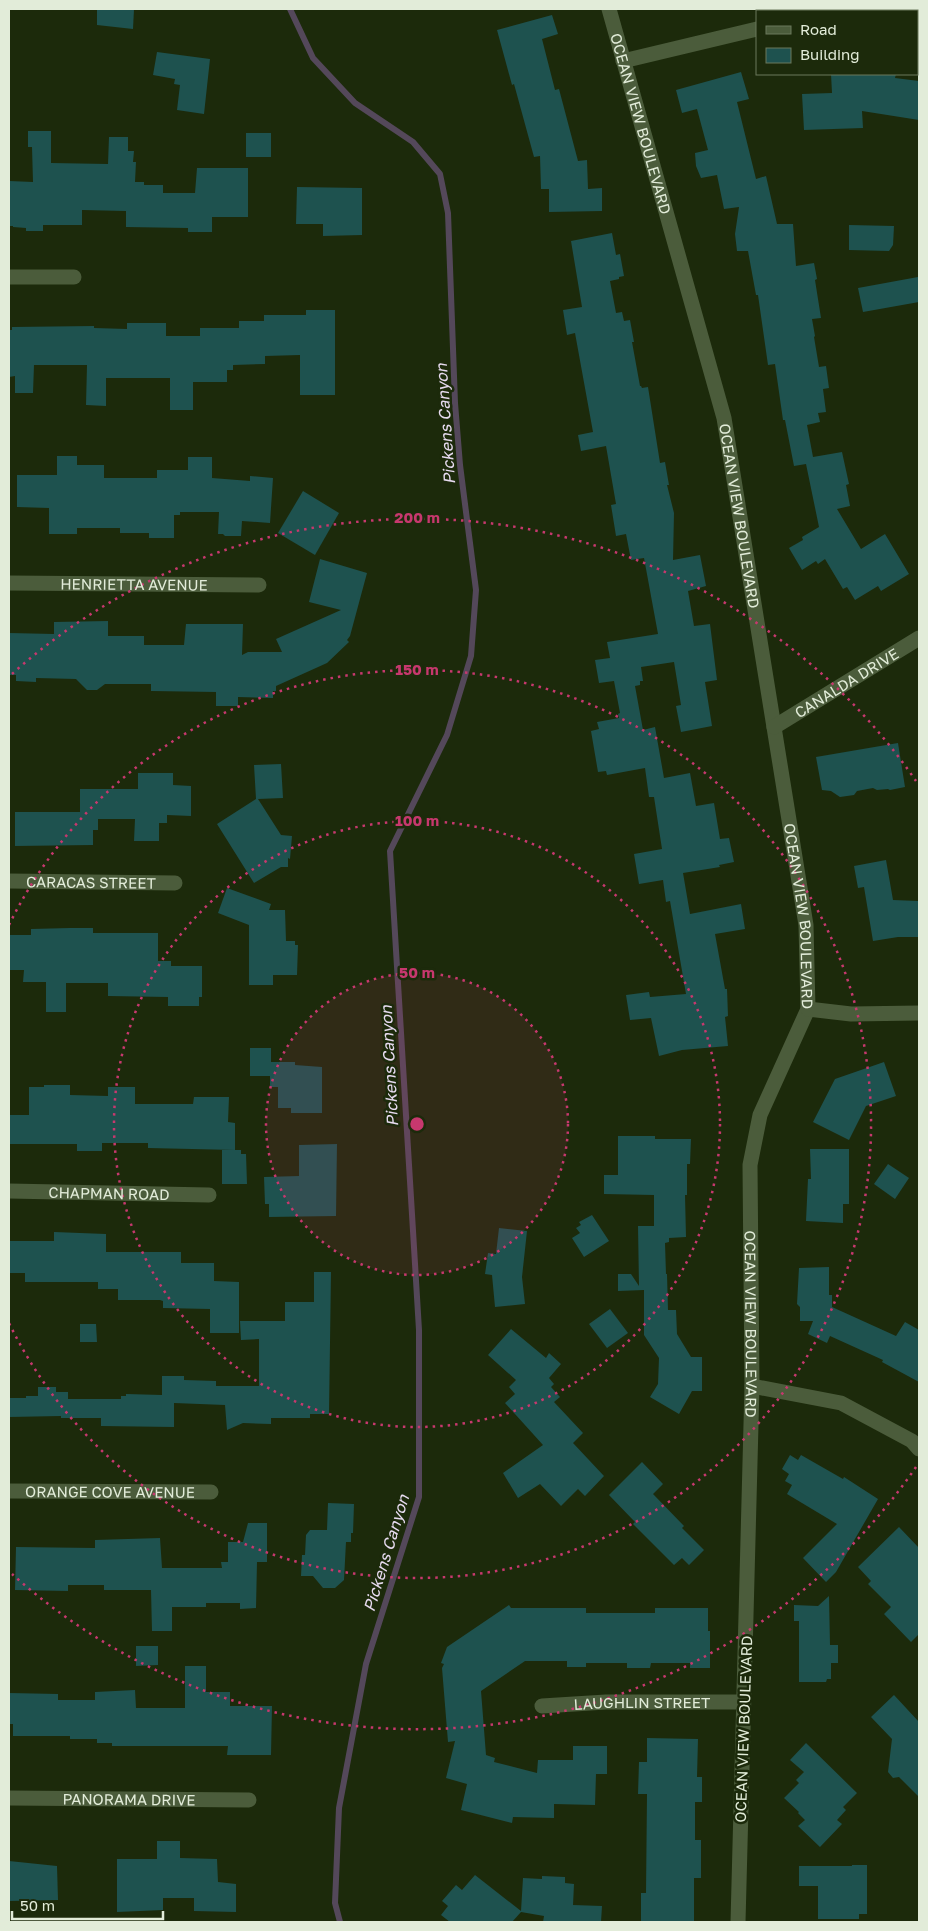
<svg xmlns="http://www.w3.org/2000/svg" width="928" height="1931" viewBox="0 0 928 1931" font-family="'Golos Text',sans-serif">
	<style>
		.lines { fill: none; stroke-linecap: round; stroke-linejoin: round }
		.stream { stroke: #54485a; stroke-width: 6 }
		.building { fill: #1e524f }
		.minor { stroke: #4b5c3b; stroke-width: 15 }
		.ring { fill: none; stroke: #c7386e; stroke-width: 2.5; stroke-dasharray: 2.5 5 }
		.labels { text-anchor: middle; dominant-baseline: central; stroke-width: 5; stroke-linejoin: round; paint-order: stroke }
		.street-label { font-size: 15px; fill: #e2ecd9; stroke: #1c2a0b }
		.water-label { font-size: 16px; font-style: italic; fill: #e7dbf0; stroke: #1c2a0b }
		.centre { fill: #c7386e; stroke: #1c2a0b; stroke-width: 2.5 }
		.ring-label { font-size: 15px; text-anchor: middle; font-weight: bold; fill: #c7386e; stroke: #1c2a0b; stroke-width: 5; stroke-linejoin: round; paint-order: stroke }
	</style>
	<rect width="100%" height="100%" fill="#1c2a0b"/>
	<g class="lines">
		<path class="stream" d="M290 9 313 58 355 103 413 142 440 174 448 213 455 403 460 465 476 590 471 656 447 735 390 851 419 1330V1497L366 1664 339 1808 335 1903 340 1922"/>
	</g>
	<g class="building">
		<path d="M97 9H134L133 29 97 25Z"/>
		<path d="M552 15 558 34 542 39 555 90 559 89 578 161 587 160 588 189 602 188V211L549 212V189H541L540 156 534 157 514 84 512 85 497 30Z"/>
		<path d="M157 52 210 59 204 114 177 110 180 85 174 84 175 79 153 75Z"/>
		<path d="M741 72 749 99 737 102 756 179 766 176 777 224H793L796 266 814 263 817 279 815 280 821 318 812 319 815 336 814 337 819 367 826 366 829 388 823 389 826 412 818 413 820 422 807 425 813 457 842 452 849 484 846 485 850 506 837 509 861 549 885 534 909 574 881 591 878 586 855 600 847 587 843 589 825 559 818 564 816 561 802 570 789 548 803 540 802 537 819 527 806 464 794 466 785 420H783L775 364 768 365 758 295H756L748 251H737L735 234 739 207 724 209 717 175 701 178 696 166 695 153 708 150 697 109 682 113 676 90Z"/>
		<path d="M831 74H896L895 78 919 81V120L862 111 863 128 804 130 802 94 832 93Z"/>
		<path d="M28 131H51V163L108 164 109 137H128V151H134L133 162H136L135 182H144V185H163V193H195L197 168H248V217H212V232H188V228L126 227V211L82 210V225H43V231H26V228L13 227V226H9V181L33 182 32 147H28Z"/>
		<rect x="246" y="133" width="25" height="24"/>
		<path d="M297 187 362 188V235L323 236V224H296Z"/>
		<path d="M849 225 894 226 893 245 889 251 849 250Z"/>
		<path d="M612 233 616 255 620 254 624 276 619 277V279L610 281 616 313 622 312 624 321 630 320 634 342H632L640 386H641L642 388 648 387 660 463 665 462 669 485H667L674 513 673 560 700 555 706 586 688 591 694 626 710 624 717 680 705 682 712 726 681 732 676 706 681 705 674 662 641 667 643 681H640V685L635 686 643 730 655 727 664 778 690 773 696 806 714 803 720 839 729 838 734 862 719 865 720 867 683 873 690 914 741 904 745 929 715 934 725 989H727L728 1016 725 1017 728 1046 682 1050 659 1056 651 1018 630 1020 626 995 649 992 650 997 686 994 670 901 666 902 663 880 639 884 634 854 662 849 654 797H649L645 768 607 775 606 771 598 772 591 731 599 729 597 722 619 718 618 714 620 713 614 681 599 683 595 660 610 658 607 642 658 634 644 558 631 560 626 534 616 536 611 505 616 504 606 446 581 451 578 435 593 432 575 333 567 335 563 310 582 307 571 241Z"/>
		<path d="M918 277 919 302 863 312 858 288Z"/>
		<path d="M306 310H335V395H300V355L265 356V364L233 365V370H227V382H193V410H170V378H106V406L86 405 87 365H34L33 393H15V376L9 377V330H12V327L94 326V328L127 329V323H166V336H200V328H239V321H264V315H306Z"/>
		<path d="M57 456H77V465H104V478H157V470H188V457H212V478L250 481V476L273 478 270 523 242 521 241 536H225L223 534H218L219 512H180V515H174V538H149V533H120V528H77V534H49V508L17 507V475H57Z"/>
		<path d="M303 491 339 513 315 555 278 533Z"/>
		<path d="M320 559 367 573 350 636 347 640 349 642 327 663 276 686V691H273V698L238 697V706H216V692L151 691V684H105L97 690H87L76 679 36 678V682L16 681V675H9V633L54 634V622L108 621V636H144V645H184L186 624H243L242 655 248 652H282L276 639 341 610 309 602Z"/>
		<path d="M898 743 905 787 890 790 888 789 877 790 873 788 857 791 854 795 840 797 831 791 822 790 816 757Z"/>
		<path d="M281 764 283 798 258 799 281 835 292 836 290 859 288 858V867H281L254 883 217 824 256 799 254 765Z"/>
		<path d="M138 773H173V785L191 786V816L167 815V823H159V841H134L135 819H98V830H93V845L15 846V812H80V789H138Z"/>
		<path d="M886 860 893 900 918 901 919 937H898L873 941 864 887 858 888 854 866Z"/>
		<path d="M227 888 271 904 269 910H285L286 941H295V945H298L297 975H273V985H249V925L218 913Z"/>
		<path d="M70 928H93V933H158V961H171V966H202V997H199V1006H168V997L108 996V983H66V1012H46V982H23L24 970H9V935H31V929Z"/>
		<path d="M250 1048H271V1062H295V1065L322 1067V1113H291V1108H278V1087H270V1076H250Z"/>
		<path d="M884 1062 896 1096 866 1106 849 1140 813 1122 835 1079Z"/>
		<path d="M44 1085H70V1095L108 1096V1087H135V1104H193L194 1097H229L228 1122 235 1123V1150L148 1148V1143H102V1151H77V1144H9V1115H29V1087H44Z"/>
		<path d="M618 1136H655V1139H691L690 1164H687V1195H685L686 1237 669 1238V1242L665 1243 666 1274H667L668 1310H676L677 1334 691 1357H702V1391H692L679 1414 650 1397 658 1384 659 1358 644 1335V1290L618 1291V1274H631L639 1286 638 1226H654V1195L604 1194V1175H618Z"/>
		<path d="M337 1144 336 1216 269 1217V1204H265L264 1177 299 1176V1145Z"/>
		<path d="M810 1149H849V1204H843V1223L806 1221 808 1179H811Z"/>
		<path d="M222 1150H241V1154H246L247 1184H222Z"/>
		<path d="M888 1164 909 1178 895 1199 874 1184Z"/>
		<path d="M592 1215 609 1241 584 1257 572 1238 580 1233 576 1228 581 1225 579 1222Z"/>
		<path d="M499 1228 527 1231 522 1277 525 1304 495 1307 492 1275 485 1274 488 1253 496 1254Z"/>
		<path d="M54 1232 106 1234V1252H181V1263H214V1281L239 1282V1333H210V1309L163 1308V1301L160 1300H118V1289H98V1282H25V1273H9V1241H54Z"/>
		<path d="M829 1267V1295H832V1307L896 1336 905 1322 919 1330V1382L882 1362 883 1360 830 1336 827 1343 808 1334 813 1321H800V1307L797 1304 799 1268Z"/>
		<path d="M314 1272H331L329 1414H310V1418H271V1424L243 1423 227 1430 225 1405 174 1403V1427L101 1426V1418H61V1416L9 1417V1398H26V1396H38V1387H56V1392H68V1399H121V1396H126V1394L162 1395V1376H184V1380L216 1381V1386H259V1339L241 1340 240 1321H285V1302H314Z"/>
		<path d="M610 1309 628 1333 607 1348 589 1324Z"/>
		<path d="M80 1324H96L97 1342H80Z"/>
		<path d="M511 1329 546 1358 549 1353 561 1364 549 1378 554 1384 551 1387 560 1397 554 1402 583 1433 573 1443 604 1476 585 1496 578 1489 561 1506 540 1484 518 1498 503 1473 543 1445 505 1403 515 1394 509 1387 516 1380 488 1355Z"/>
		<path d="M790 1455 798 1460 801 1455 843 1479 844 1477 878 1499 836 1572 826 1582 803 1558 837 1524 787 1494 792 1485 785 1481 789 1474 782 1469Z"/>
		<path d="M642 1462 663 1484 653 1494 684 1526 682 1528 704 1550 689 1565 682 1558 674 1565 633 1524 635 1522 609 1495Z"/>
		<path d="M328 1503 354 1504 353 1533H351V1542H346L344 1580 335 1588H323L313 1576H301L302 1555H305L306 1535 310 1530H327Z"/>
		<path d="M248 1523H267V1562H257L256 1608 240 1609V1603H206V1607H172V1631H152L151 1590H104V1585H68V1591L15 1590 16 1547 95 1548V1540L160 1538 162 1568H222L221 1562H228V1542H243Z"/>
		<path d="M899 1527 919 1548V1634L911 1642 884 1614 891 1607 868 1584 871 1581 858 1567Z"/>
		<path d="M829 1596 830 1645H838V1663H831V1679H827L826 1682H799V1621H794V1605L818 1606Z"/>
		<path d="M509 1605 511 1608H586V1613H655V1608H708V1631H710V1668H690V1663H651L650 1668H627V1663H586V1667H567V1661H525L481 1691 486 1755 495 1758 494 1762 537 1773 538 1760H573V1746H607V1774H596L595 1805 554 1804V1818L513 1817 512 1823 461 1810 467 1784 446 1778 455 1741 448 1742 442 1668 444 1664 441 1663 447 1647Z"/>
		<path d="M136 1646H158V1665L136 1666Z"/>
		<path d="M185 1666H206V1692H230V1706H272L271 1755H227L228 1746H112V1743H97V1739H70V1736H13V1724H9V1693L58 1694V1700H95V1692L135 1690 136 1708H185Z"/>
		<path d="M894 1695 919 1722V1797L899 1777 893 1778 888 1772 892 1739 871 1717Z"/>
		<path d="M647 1738 698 1739 697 1777H702V1802H695V1840H701V1878H694V1922H641V1893H646L647 1794H638L639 1762H647Z"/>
		<path d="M806 1743 857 1793 843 1807 846 1810 837 1820 842 1824 820 1847 798 1826 805 1820 798 1813 799 1812 784 1798 799 1783 796 1780 804 1772 790 1760Z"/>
		<path d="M157 1841H180V1858L217 1859 218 1882 236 1884V1912L194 1911V1898H163V1910L117 1912V1859H157Z"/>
		<path d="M9 1861 57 1866 58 1900 9 1901Z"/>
		<path d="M852 1865H867V1914H859V1919H818V1886H799V1866H852Z"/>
		<path d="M475 1875 521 1911 523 1878 542 1879V1876L565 1877V1883L574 1884 573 1905 602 1906 601 1922H543L544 1916 521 1912 512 1922H450L441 1915 448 1906 442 1901 456 1885 462 1890Z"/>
	</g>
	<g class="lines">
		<g class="minor">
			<path id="s1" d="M609 9 724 418 806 925 808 1009 760 1115 750 1165 752 1386 738 1922"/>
			<path d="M917 22 919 9"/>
			<path d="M917 45H919"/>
			<path d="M623 61 757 29"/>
			<path d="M9 277H74"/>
			<path id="s2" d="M9 583 259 585"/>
			<path id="s3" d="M774 727 919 638"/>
			<path id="s4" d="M9 881 175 883"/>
			<path d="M808 1009 851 1014 919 1013"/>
			<path id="s5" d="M9 1191 209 1195"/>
			<path d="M752 1386 841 1403 912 1441 919 1449"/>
			<path id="s6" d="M9 1491 211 1492"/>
			<path id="s7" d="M542 1706 606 1702H743"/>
			<path id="s8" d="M9 1798 249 1800"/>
		</g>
	</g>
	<circle cx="417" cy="1124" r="151" fill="#c7386e" fill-opacity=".12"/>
	<g class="ring">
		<circle cx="417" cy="1124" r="151"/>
		<circle cx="417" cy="1124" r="303"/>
		<path d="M9 925A454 454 0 1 1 9 1323"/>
		<path d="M916 1467A606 606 0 0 1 12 1574M12 674A606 606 0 0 1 916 781"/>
	</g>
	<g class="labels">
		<g class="street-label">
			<text stroke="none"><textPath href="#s1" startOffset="119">OCEAN VIEW BOULEVARD</textPath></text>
			<text stroke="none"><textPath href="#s1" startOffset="524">OCEAN VIEW BOULEVARD</textPath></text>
			<text stroke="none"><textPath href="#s2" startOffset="125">HENRIETTA AVENUE</textPath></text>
			<text stroke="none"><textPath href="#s3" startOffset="85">CANALDA DRIVE</textPath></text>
			<text stroke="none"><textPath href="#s4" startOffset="82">CARACAS STREET</textPath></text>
			<text stroke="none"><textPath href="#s1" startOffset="929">OCEAN VIEW BOULEVARD</textPath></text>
			<text stroke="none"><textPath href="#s5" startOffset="100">CHAPMAN ROAD</textPath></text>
			<text stroke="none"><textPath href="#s1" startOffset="1349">OCEAN VIEW BOULEVARD</textPath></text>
			<text stroke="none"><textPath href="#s6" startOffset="101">ORANGE COVE AVENUE</textPath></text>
			<text stroke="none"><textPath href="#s7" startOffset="100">LAUGHLIN STREET</textPath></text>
			<text transform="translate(743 1729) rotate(-88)">OCEAN VIEW BOULEVARD</text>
			<text stroke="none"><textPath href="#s8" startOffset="120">PANORAMA DRIVE</textPath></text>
		</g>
		<g class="water-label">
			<text transform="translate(445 424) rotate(-94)">Pickens Canyon</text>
			<text transform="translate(389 1066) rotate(-93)">Pickens Canyon</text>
			<text transform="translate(386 1553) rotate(-73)">Pickens Canyon</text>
		</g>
	</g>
	<circle cx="417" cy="1124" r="8" class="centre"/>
	<g class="ring-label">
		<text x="417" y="523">200 m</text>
		<text x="417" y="675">150 m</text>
		<text x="417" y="826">100 m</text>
		<text x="417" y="978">50 m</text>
	</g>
	<rect width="928" height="1931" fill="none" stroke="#e2ecd9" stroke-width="20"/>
	<rect x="756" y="10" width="162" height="65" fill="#1c2a0b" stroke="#6b785d"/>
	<rect x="766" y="26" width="25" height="8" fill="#4b5c3b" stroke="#6b785d"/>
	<text x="800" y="35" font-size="15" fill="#e2ecd9">Road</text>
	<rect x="766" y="48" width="25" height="15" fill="#1e524f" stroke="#6b785d"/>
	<text x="800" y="60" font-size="15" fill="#e2ecd9">Building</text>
	<path d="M12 1911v8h151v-8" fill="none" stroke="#e2ecd9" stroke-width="2.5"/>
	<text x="20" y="1911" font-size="15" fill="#e2ecd9" stroke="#1c2a0b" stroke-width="4" paint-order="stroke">50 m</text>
</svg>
